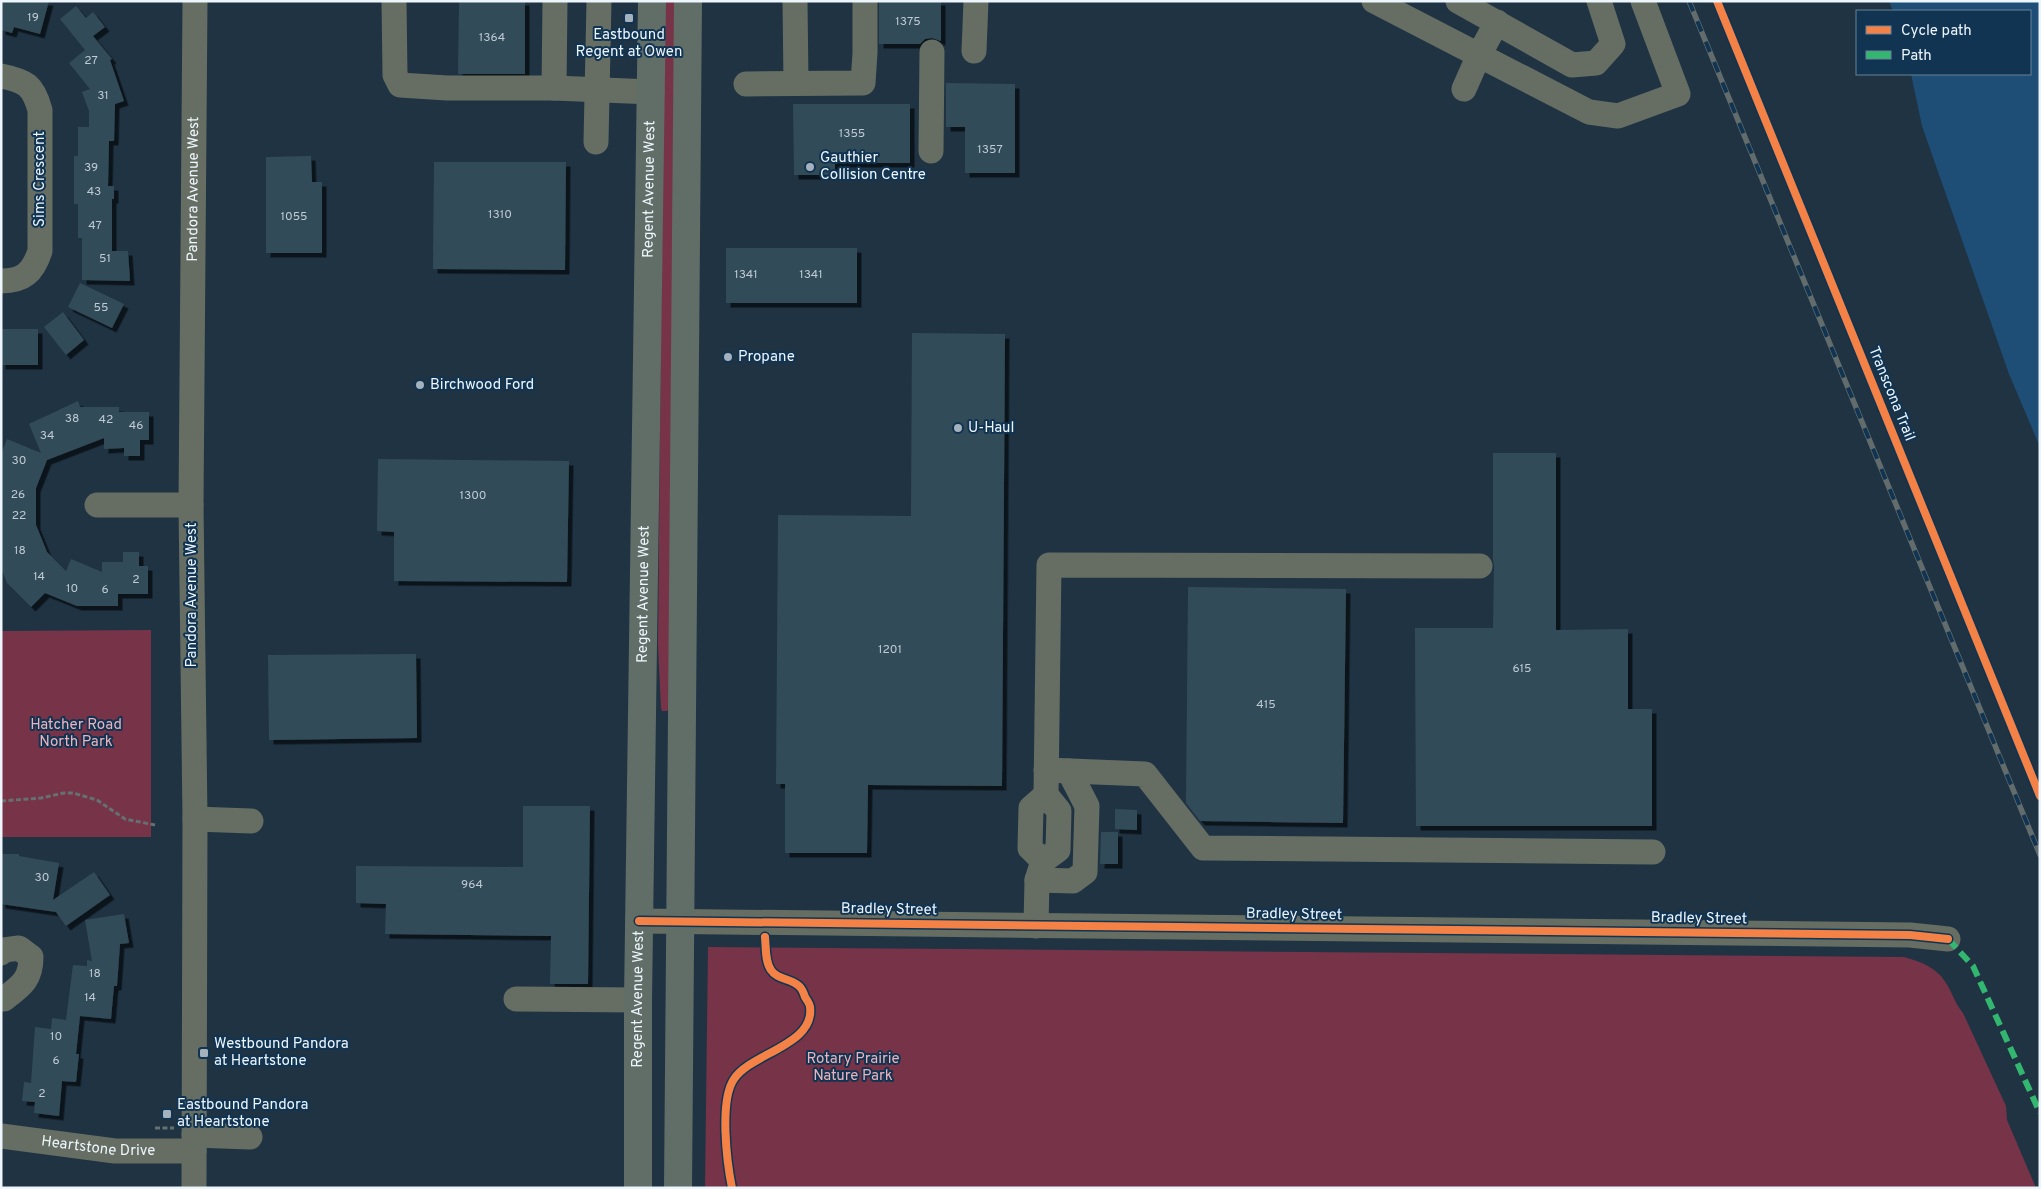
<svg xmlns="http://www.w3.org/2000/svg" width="2041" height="1189" viewBox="0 0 2041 1189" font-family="Overpass,sans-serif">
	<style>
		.green { fill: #773448 }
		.water { fill: #1e4e76 }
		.building { fill: #334b58; filter: url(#shadow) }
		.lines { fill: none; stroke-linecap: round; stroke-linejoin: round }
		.path { stroke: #667071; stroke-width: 3; stroke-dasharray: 5 2.5; stroke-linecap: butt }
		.minor { stroke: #666e63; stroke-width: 25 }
		.major { stroke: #606e67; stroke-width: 28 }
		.rail-casing { stroke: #626c6c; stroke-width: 5.5 }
		.rail { stroke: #103452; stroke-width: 4; stroke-dasharray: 11; stroke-linecap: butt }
		.quiet { stroke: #33b770; stroke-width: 6; stroke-dasharray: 12 6; stroke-linecap: butt }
		.cycleway-casing { stroke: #103452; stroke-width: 11 }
		.cycleway { stroke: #f48246; stroke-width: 8 }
		.poi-dot { fill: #a5b1bc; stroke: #103452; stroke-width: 2 }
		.labels { text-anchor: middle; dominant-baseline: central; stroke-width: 4; stroke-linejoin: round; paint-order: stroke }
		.number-label { font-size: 12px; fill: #becad4 }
		.poi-label { font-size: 15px; fill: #edf5fd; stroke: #103452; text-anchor: start }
		.street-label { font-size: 15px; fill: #edf5fd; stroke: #103452 }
		.park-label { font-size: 15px; fill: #edb2bc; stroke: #103452 }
	</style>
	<defs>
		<filter id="shadow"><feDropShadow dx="4.5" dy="4.5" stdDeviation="0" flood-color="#0009"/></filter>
	</defs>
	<rect width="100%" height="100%" fill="#1f3343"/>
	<g class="green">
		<path d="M664 1H676L669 708 667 711H662L661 708 658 646Z"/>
		<path d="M151 630V837H1V631Z"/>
		<path d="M708 947 1904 957C1925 963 1940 969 1950 990 1954 998 1957 1006 1963 1013L2006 1106 2007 1120 2036 1188H705Z"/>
	</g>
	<path class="water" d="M1889 1H2040V447L2009 374 1922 126 1911 74H2030V11H1893Z"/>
	<g class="building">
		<path d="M1 1H49L40 34 14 27 12 33 1 30Z"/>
		<path d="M459 1H525V74H458Z"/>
		<path d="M879 1H941V41L932 38 925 39 920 44H879Z"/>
		<path d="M76 6 86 18 93 12 105 27 93 36 112 59 110 60 124 101 115 104 114 141H109L108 186H114V199H112V251H128L130 281 82 280V238H78V204H74V156H78V127H89V111L82 92 90 89 69 63 85 50 60 19Z"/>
		<path d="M946 83 1015 84V173H965V127H946Z"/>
		<path d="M793 104H910V163H835V175H794Z"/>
		<path d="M311 156 312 182H322V253H266V157Z"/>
		<path d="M434 162H566L565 270 433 269Z"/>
		<rect x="726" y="248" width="131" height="55"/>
		<path d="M80 283 124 304 112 328 68 307Z"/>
		<path d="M63 312 84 340 66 355 44 327Z"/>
		<rect x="1" y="329" width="37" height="36"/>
		<path d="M912 333 1005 334 1002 786 868 785 867 853H785V784H776L778 515 911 516Z"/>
		<path d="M78 401 80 407H119V412H149V440H140V456H124V448L104 449V438L47 460 36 488V525L47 552 66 571 71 559 102 572V562H123V552H139V566H148V594H118V606H77L45 593 31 607 7 583 1 568V454L7 439 41 453 29 424Z"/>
		<path d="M1493 453H1556V630L1628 629V709H1652V826H1416L1415 628H1493L1494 566 1493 560Z"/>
		<path d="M378 459 569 461 567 582 394 581V532L377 531Z"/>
		<path d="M1188 587 1346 589 1343 823 1200 821 1186 803Z"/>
		<path d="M416 654 417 738 269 740 268 655Z"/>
		<path d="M523 806H590L588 984H550L551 936 385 934 386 904 356 903V866L523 867Z"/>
		<path d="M1115 809 1137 810V830L1115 829Z"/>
		<path d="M1101 832H1118V864H1100Z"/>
		<path d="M1 854H19V856L59 863 53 900 94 872 110 895 66 926 56 912 1 904Z"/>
		<path d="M124 914 129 943 120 944 117 986H114L111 1019 80 1016 76 1054H79L76 1082 62 1081 59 1116 34 1113 35 1102 22 1101 24 1082 31 1083 35 1027 51 1029 52 1018 66 1020 73 965 87 966V960L92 961 85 920Z"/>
	</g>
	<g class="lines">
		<g class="path">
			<path d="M1 801 41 798 64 793H73L97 800 125 819 155 825"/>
			<path d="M155 1128H174"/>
		</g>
		<g class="minor">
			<path d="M394 1 395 75 400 85 447 88H554L555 1"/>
			<path d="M795 1 796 83"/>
			<path d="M1374 1 1589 112 1618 116 1678 94 1643 1"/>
			<path d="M1458 1 1572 65 1596 63 1613 44 1599 1"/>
			<path d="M974 51 976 1"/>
			<path d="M1 76C26 81 33 85 40 110V251C33 272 24 281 1 281"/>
			<path d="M746 84 863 83 865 53V1"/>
			<path d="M554 88 652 92"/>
			<path d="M1464 89 1479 55 1497 22"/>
			<path d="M596 142 599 1"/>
			<path d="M931 151 932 52"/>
			<path d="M97 505H191"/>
			<path d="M1046 770 1145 774 1203 848 1653 852"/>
			<path d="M1046 795 1049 565 1480 566"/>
			<path d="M195 819 251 821"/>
			<path d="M1037 880 1073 881 1085 872 1087 806 1069 771"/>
			<path d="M639 921 1910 935 1948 939"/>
			<path d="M1036 926 1037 880 1043 861 1058 850 1059 811 1046 795 1031 808 1030 848 1043 861"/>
			<path d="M1 953 4 950 19 948 31 957C31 980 21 986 4 999"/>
			<path d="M516 999 638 1000"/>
			<path d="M194 1135 250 1137"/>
			<path id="s1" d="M1 1136 115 1151H194"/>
			<path id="s2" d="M194 1188 195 819 191 505 195 1"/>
		</g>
		<g class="major">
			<path id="s3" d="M638 1188V1000L652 1"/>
			<path d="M678 1188 688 1"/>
		</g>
		<g class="rail-casing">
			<path id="rail" d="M1689 1 2040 855"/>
		</g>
		<use href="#rail" class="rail"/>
		<path class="quiet" d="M1948 939 1973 966 2040 1113"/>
		<g class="cycleway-casing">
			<g id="cycleway">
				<path d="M1717 1 2040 796"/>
				<path d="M639 921 1910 935 1948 939"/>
				<path d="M732 1188C727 1163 719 1101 734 1079 751 1053 815 1045 810 1007 810 1004 807 1000 805 997 804 994 802 989 800 987 792 978 777 980 771 970 765 962 766 947 765 937"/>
			</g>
		</g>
		<use href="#cycleway" class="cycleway"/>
	</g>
	<g class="poi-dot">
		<rect x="624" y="13" width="10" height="10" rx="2.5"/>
		<circle cx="810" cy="167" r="5"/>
		<circle cx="728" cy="357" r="5"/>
		<circle cx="420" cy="385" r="5"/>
		<circle cx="958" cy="428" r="5"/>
		<rect x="199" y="1048" width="10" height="10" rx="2.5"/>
		<rect x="162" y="1109" width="10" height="10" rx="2.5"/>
	</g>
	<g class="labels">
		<g class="number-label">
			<text x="33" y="18">19</text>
			<text x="908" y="22">1375</text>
			<text x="492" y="38">1364</text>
			<text x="91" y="61">27</text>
			<text x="103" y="96">31</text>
			<text x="852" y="134">1355</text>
			<text x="990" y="150">1357</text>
			<text x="91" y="168">39</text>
			<text x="94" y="192">43</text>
			<text x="500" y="215">1310</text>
			<text x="294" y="217">1055</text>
			<text x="95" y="226">47</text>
			<text x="105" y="259">51</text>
			<text x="746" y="275">1341</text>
			<text x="811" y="275">1341</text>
			<text x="101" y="308">55</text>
			<text x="72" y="419">38</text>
			<text x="106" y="420">42</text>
			<text x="136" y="426">46</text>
			<text x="47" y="436">34</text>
			<text x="19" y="461">30</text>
			<text x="18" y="495">26</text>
			<text x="473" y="496">1300</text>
			<text x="19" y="516">22</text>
			<text x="20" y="551">18</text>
			<text x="39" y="577">14</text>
			<text x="136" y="580">2</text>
			<text x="72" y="589">10</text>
			<text x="105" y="590">6</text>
			<text x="890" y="650">1201</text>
			<text x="1522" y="669">615</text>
			<text x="1266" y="705">415</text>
			<text x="42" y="878">30</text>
			<text x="472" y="885">964</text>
			<text x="95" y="974">18</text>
			<text x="90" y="998">14</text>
			<text x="56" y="1037">10</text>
			<text x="56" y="1061">6</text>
			<text x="42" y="1094">2</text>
		</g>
		<g class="poi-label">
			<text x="629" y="35" text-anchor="middle">Eastbound<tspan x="629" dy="17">Regent at Owen</tspan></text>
			<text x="820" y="158">Gauthier<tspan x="820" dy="17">Collision Centre</tspan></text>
			<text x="738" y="357">Propane</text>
			<text x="430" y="385">Birchwood Ford</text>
			<text x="968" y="428">U-Haul</text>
			<text x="214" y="1044">Westbound Pandora<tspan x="214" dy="17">at Heartstone</tspan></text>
			<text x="177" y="1105">Eastbound Pandora<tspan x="177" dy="17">at Heartstone</tspan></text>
		</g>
		<g class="street-label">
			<text transform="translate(40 179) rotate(-90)">Sims Crescent</text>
			<text stroke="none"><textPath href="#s2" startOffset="999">Pandora Avenue West</textPath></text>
			<text stroke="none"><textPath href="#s3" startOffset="999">Regent Avenue West</textPath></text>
			<text transform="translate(1891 394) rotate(68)">Transcona Trail</text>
			<text stroke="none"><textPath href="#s3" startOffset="594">Regent Avenue West</textPath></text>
			<text transform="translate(192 595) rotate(-90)">Pandora Avenue West</text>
			<text transform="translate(889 910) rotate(1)">Bradley Street</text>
			<text transform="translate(1294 915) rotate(1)">Bradley Street</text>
			<text transform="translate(1699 919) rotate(1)">Bradley Street</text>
			<text stroke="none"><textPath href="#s3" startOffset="189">Regent Avenue West</textPath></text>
			<text stroke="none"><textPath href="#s1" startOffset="98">Heartstone Drive</textPath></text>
		</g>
		<g class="park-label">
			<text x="76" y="725">Hatcher Road<tspan x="76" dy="17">North Park</tspan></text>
			<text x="853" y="1059">Rotary Prairie<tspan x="853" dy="17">Nature Park</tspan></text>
		</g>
	</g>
	<rect width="2041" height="1189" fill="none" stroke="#edf5fd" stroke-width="5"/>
	<rect x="1856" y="10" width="175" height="65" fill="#103452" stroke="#688196"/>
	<rect x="1866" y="26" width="25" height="8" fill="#f48246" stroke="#688196"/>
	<text x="1901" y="35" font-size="15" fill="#edf5fd">Cycle path</text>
	<rect x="1866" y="51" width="25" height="8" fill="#33b770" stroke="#688196"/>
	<text x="1901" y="60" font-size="15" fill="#edf5fd">Path</text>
</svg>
